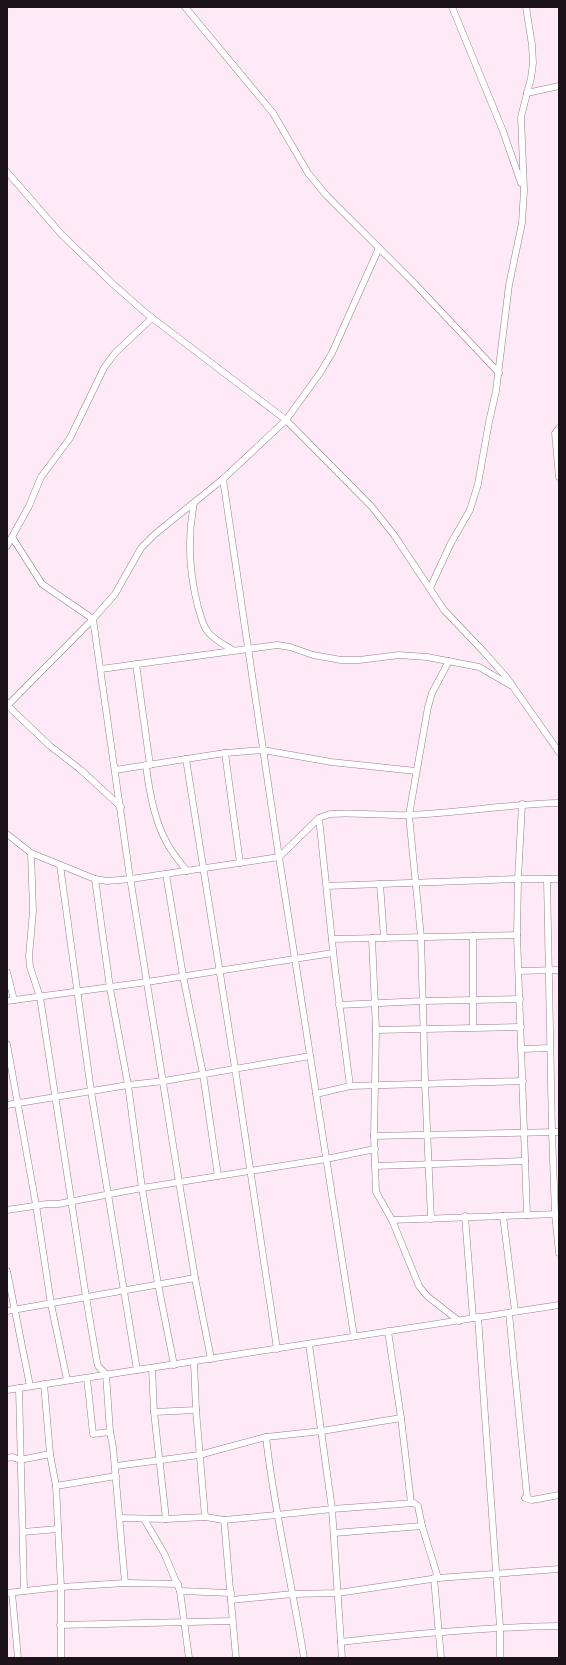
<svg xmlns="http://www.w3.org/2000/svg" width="566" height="1665" viewBox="0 0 566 1665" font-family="'Noto Sans',sans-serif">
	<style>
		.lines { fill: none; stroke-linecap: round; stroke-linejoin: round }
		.minor-casing { stroke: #987d8e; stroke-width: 7 }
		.minor { stroke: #fff; stroke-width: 6 }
	</style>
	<rect width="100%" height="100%" fill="#fdeaf6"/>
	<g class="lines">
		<g class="minor-casing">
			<g id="minor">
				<path d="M185 7 273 113 308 173 327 196 415 284 499 373"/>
				<path d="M452 7 503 131 521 183"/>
				<path d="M527 93 559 86"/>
				<path d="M7 172 62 235 113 284 147 314 286 420 372 507 394 535 444 610 484 652 507 678 559 752"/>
				<path d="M559 428 555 433 559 477"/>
				<path d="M223 479 279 857 354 1336"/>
				<path d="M194 503C187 539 189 572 198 607 201 615 202 625 208 632 214 640 225 645 233 650"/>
				<path d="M12 537 42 584 93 619 129 871 179 1182 195 1278 211 1359"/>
				<path d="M7 546 29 506 41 477 70 438 104 368 115 353 152 318"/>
				<path d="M430 588 451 543 470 510 478 484 489 422 496 391 509 285 522 223 524 190 521 117 531 78 533 63 532 45 526 7"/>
				<path d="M136 664 150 765"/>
				<path d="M101 669 277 645 290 647 313 655 341 660H359L399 655 427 657 479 667 510 685"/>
				<path d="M7 705 50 746 81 770 121 807"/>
				<path d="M7 706 93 619 115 594 141 548 155 534 223 479 286 420 320 373 332 353 379 248"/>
				<path d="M225 753 240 863"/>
				<path d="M186 759 235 1068 277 1349"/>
				<path d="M146 765C149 791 154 820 167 843 172 853 180 862 187 871"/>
				<path d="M115 770 225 753 263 750 331 762 416 771"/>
				<path d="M522 804 518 879 517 935 527 1215"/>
				<path d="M319 818 335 969 350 1086"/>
				<path d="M7 834 31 853 95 879 107 881 131 879 279 857 319 818 330 814C356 812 383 816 409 815 460 813 509 804 559 803"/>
				<path d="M31 853 33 911 29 956 30 967 40 997 86 1297 97 1362 98 1366 106 1374 110 1432"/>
				<path d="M60 865 91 1091 137 1370"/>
				<path d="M166 874 183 976 203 1074 218 1176"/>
				<path d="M95 879 110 988 128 1085 142 1188 158 1284 174 1365"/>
				<path d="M547 879 552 1132 555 1214 559 1253"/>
				<path d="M380 884 384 938"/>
				<path d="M327 886 518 879H559"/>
				<path d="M473 936V1027"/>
				<path d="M372 938 376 1030 374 1136 376 1192 392 1220 419 1286 427 1296 459 1321"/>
				<path d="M332 939 517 935"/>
				<path d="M519 971 559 970"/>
				<path d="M7 972 14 1000"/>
				<path d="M7 1001 147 982 333 953"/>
				<path d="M339 1005 423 1001 520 999"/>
				<path d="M376 1030 521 1027"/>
				<path d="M7 1044 36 1205 51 1304 67 1380"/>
				<path d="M522 1049 550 1048"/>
				<path d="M316 1094 350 1086 523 1081"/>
				<path d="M7 1105 128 1085 164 1081 310 1056"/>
				<path d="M374 1136 559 1132"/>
				<path d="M375 1166 525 1161"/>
				<path d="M7 1210 47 1204H58L142 1188 326 1159 375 1149"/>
				<path d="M465 1216 473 1318"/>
				<path d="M503 1216 515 1311"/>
				<path d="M431 1219 425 1083 421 937 409 815 428 707 432 693 449 661"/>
				<path d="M392 1220 558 1214"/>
				<path d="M7 1271 30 1386"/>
				<path d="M7 1311 195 1278"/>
				<path d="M509 1313 527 1496 525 1498 532 1500 559 1495"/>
				<path d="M478 1317 500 1627V1658"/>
				<path d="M388 1331 401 1418 411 1503"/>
				<path d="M309 1344 332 1509 342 1658"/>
				<path d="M194 1362 196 1410 205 1517"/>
				<path d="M152 1368 154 1412 166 1519"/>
				<path d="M87 1378 93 1434 110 1432 113 1447 125 1583"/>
				<path d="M44 1384 50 1454 56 1486 61 1587V1658"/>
				<path d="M19 1388 24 1591"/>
				<path d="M7 1390 559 1305"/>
				<path d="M154 1412 196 1410"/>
				<path d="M266 1437C274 1511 292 1584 304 1658"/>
				<path d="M7 1458 12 1457 20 1460 50 1454"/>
				<path d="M116 1466 199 1455 266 1437 322 1431 401 1418"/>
				<path d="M56 1486 116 1476"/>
				<path d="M120 1518 166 1519 205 1517 224 1520 276 1515 332 1509 414 1503 418 1506 422 1526 438 1578"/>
				<path d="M144 1519 164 1553 180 1591 189 1658"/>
				<path d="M224 1520 236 1658"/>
				<path d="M23 1532 58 1529"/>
				<path d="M334 1533 422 1526"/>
				<path d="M434 1578 441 1658"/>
				<path d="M180 1591 231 1593"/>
				<path d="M7 1593 61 1587 125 1583 178 1584"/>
				<path d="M12 1593 18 1658"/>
				<path d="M231 1600 293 1594 338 1593 438 1578 559 1569"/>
				<path d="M60 1625 232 1621"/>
				<path d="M341 1642C413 1634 486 1627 559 1626"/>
			</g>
		</g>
		<use href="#minor" class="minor"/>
	</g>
	<rect width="566" height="1665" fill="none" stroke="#1d131a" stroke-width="16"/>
</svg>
